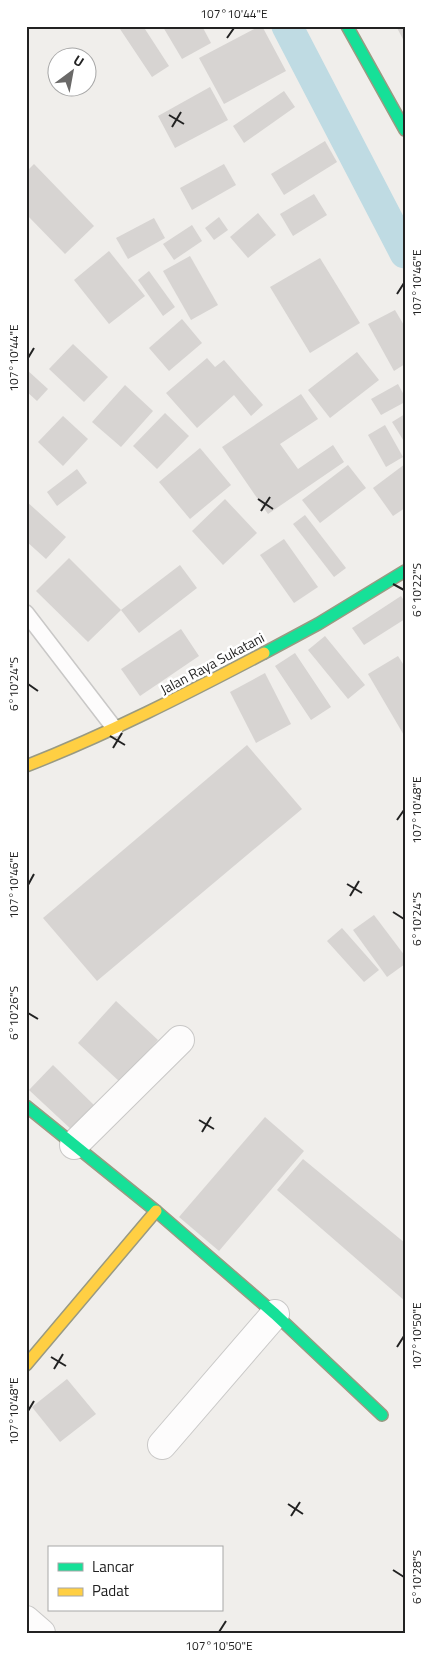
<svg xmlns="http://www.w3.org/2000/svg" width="431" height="1659" viewBox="0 0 431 1659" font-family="'Titillium Web',sans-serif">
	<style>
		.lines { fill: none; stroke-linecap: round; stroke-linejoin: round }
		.canal { stroke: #bfdbe3; stroke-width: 31 }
		.building { fill: #d7d4d2 }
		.lane-casing { stroke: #c9c8c7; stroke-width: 18 }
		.street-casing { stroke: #c9c8c7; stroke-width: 30 }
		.fast-casing { stroke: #999a82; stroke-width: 14 }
		.slow-casing { stroke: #999a82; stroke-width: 14 }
		.lane { stroke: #fdfcfc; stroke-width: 15 }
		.street { stroke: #fdfcfc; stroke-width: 28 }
		.fast { stroke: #16e098; stroke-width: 11 }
		.slow { stroke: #ffcf43; stroke-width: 11 }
		.ticks { fill: none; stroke: #222; stroke-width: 2 }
		.labels { text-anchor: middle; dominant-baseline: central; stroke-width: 5; stroke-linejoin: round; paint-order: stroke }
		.street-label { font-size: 14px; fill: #222; stroke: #fff }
		.neatline { fill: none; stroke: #222; stroke-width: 2 }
		.ticks-label { font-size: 12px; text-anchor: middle; fill: #222 }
	</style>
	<rect width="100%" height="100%" fill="#f0eeeb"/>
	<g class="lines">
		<path class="canal" d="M287 26 405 253"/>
	</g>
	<g class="building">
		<path d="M118 26H143L169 66 152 77Z"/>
		<path d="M165 26H202L211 43 182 59 163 27Z"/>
		<path d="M260 26H262L286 71 224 104 199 58Z"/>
		<path d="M396 26H405V43Z"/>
		<path d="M210 87 228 120 175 148 158 116Z"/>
		<path d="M284 91 295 107 244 143 233 126Z"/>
		<path d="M325 141 337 162 284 195 271 174Z"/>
		<path d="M34 164 94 226 65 254 26 214V172Z"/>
		<path d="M224 164 236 185 192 210 180 188Z"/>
		<path d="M314 194 327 215 293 236 280 214Z"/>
		<path d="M258 213 276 235 248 258 230 237Z"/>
		<path d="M219 217 228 230 214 240 205 228Z"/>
		<path d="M154 218 165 238 128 259 116 238Z"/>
		<path d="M192 225 202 241 174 260 163 244Z"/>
		<path d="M109 251 145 296 109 324 74 280Z"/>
		<path d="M190 256 218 305 191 320 163 271Z"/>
		<path d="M320 258 360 323 310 353 270 287Z"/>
		<path d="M149 271 175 307 163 316 138 280Z"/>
		<path d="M395 310 405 327V364L394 371 368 324Z"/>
		<path d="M182 319 202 343 169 371 149 348Z"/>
		<path d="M73 344 108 377 84 402 49 369Z"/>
		<path d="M357 352 379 380 330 418 308 390Z"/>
		<path d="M207 358 215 367 224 360 263 405 251 416 234 395 197 428 166 393Z"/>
		<path d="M26 369 48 389 37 401 26 391Z"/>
		<path d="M398 384 405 397V402L381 415 371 399Z"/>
		<path d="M125 385 153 411 121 447 92 422Z"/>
		<path d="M301 394 318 419 280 444 298 469 333 445 344 462 268 514 222 447Z"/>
		<path d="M165 413 189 436 157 469 133 446Z"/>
		<path d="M405 414V443L392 422Z"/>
		<path d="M63 416 88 439 63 466 38 442Z"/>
		<path d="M385 425 403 457 386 467 368 435Z"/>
		<path d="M200 448 231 485 190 519 159 482Z"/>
		<path d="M405 464V508L393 516 373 488Z"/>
		<path d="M348 465 366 488 320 523 302 500Z"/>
		<path d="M77 469 87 483 57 506 47 492Z"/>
		<path d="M225 499 257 533 223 565 192 531Z"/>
		<path d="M26 501 66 537 46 559 26 541Z"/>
		<path d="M305 515 346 568 334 577 293 524Z"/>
		<path d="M284 539 318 587 294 603 260 555Z"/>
		<path d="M69 558 121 610 88 642 36 591Z"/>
		<path d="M180 565 197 588 139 633 121 610Z"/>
		<path d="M401 596 405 602V619L364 645 352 628Z"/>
		<path d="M181 629 199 656 140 696 121 669Z"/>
		<path d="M325 636 365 685 348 699 308 650Z"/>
		<path d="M295 653 331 707 311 720 275 666Z"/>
		<path d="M398 656 405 667V737L368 674Z"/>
		<path d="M265 673 291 724 256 743 230 692Z"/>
		<path d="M247 745 302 809 97 981 43 918Z"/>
		<path d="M374 915 405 956V964L387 977 353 930Z"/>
		<path d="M342 928 379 970 364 982 327 941Z"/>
		<path d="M116 1001 158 1040 120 1082 78 1043Z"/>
		<path d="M53 1065 96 1107 73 1131 29 1090Z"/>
		<path d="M265 1117 304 1151 219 1251 179 1217Z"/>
		<path d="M303 1159 405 1243V1301L277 1190Z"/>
		<path d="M67 1379 96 1414 60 1442 32 1407Z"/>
	</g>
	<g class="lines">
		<g class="lane-casing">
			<path id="lane" d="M26 613 115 729"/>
		</g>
		<g class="street-casing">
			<g id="street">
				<path d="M74 1145 180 1040"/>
				<path d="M162 1445 275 1314"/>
				<path d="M26 1620 41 1633"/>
			</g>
		</g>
		<g class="fast-casing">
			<g id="fast">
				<path d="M347 26 405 130"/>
				<path d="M264 653 318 624 405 571"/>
				<path d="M26 1106 156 1211 275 1314 382 1415"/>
			</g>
		</g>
		<g class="slow-casing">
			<g id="slow">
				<path d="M26 766C108 734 186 694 264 653"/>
				<path d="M26 1365 156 1211"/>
			</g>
		</g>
		<use href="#lane" class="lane"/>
		<use href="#street" class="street"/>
		<use href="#fast" class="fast"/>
		<use href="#slow" class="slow"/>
	</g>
	<path class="ticks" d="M227 38 234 28M169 115 184 124M172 127 181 112M397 294 404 283M28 358 34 348M258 499 273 509M261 511 270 497M393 584 404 590M28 684 38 691M110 736 125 745M113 748 122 733M397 820 404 810M347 884 362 893M28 885 34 874M350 896 359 881M393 912 404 919M28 1013 38 1019M199 1120 214 1129M202 1132 211 1117M397 1347 404 1336M51 1357 66 1366M54 1369 63 1354M28 1411 34 1401M288 1504 303 1514M291 1516 300 1502M393 1570 404 1577M219 1632 226 1621"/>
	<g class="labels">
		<g class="street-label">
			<text transform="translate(212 663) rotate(-28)">Jalan Raya Sukatani</text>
		</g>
	</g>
	<rect width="431" height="1659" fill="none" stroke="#ffffff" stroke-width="55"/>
	<rect x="48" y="1546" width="175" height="65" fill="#ffffff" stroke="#a7a7a7"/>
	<rect x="58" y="1563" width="25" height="8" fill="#16e098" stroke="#a7a7a7"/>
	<text x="92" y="1572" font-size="15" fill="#222222">Lancar</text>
	<rect x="58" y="1588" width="25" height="8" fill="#ffcf43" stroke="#a7a7a7"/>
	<text x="92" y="1596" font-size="15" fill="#222222">Padat</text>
	<g transform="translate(72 72) rotate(32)"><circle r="24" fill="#ffffff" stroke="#a7a7a7"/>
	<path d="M0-4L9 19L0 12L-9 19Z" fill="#6a6968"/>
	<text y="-8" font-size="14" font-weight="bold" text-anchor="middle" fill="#222222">U</text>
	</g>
	<rect x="28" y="28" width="376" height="1604" class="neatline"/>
	<g class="ticks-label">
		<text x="234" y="18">107°10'44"E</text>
		<text transform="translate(417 283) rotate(-90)" y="4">107°10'46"E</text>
		<text transform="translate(14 358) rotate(-90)" y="4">107°10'44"E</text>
		<text transform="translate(417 590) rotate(-90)" y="4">6°10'22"S</text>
		<text transform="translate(14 684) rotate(-90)" y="4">6°10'24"S</text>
		<text transform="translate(417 810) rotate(-90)" y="4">107°10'48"E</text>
		<text transform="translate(14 885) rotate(-90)" y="4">107°10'46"E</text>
		<text transform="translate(417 919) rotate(-90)" y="4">6°10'24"S</text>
		<text transform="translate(14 1013) rotate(-90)" y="4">6°10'26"S</text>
		<text transform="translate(417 1336) rotate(-90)" y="4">107°10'50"E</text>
		<text transform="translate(14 1411) rotate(-90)" y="4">107°10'48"E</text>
		<text transform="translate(417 1577) rotate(-90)" y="4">6°10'28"S</text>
		<text x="219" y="1650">107°10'50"E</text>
	</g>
</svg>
